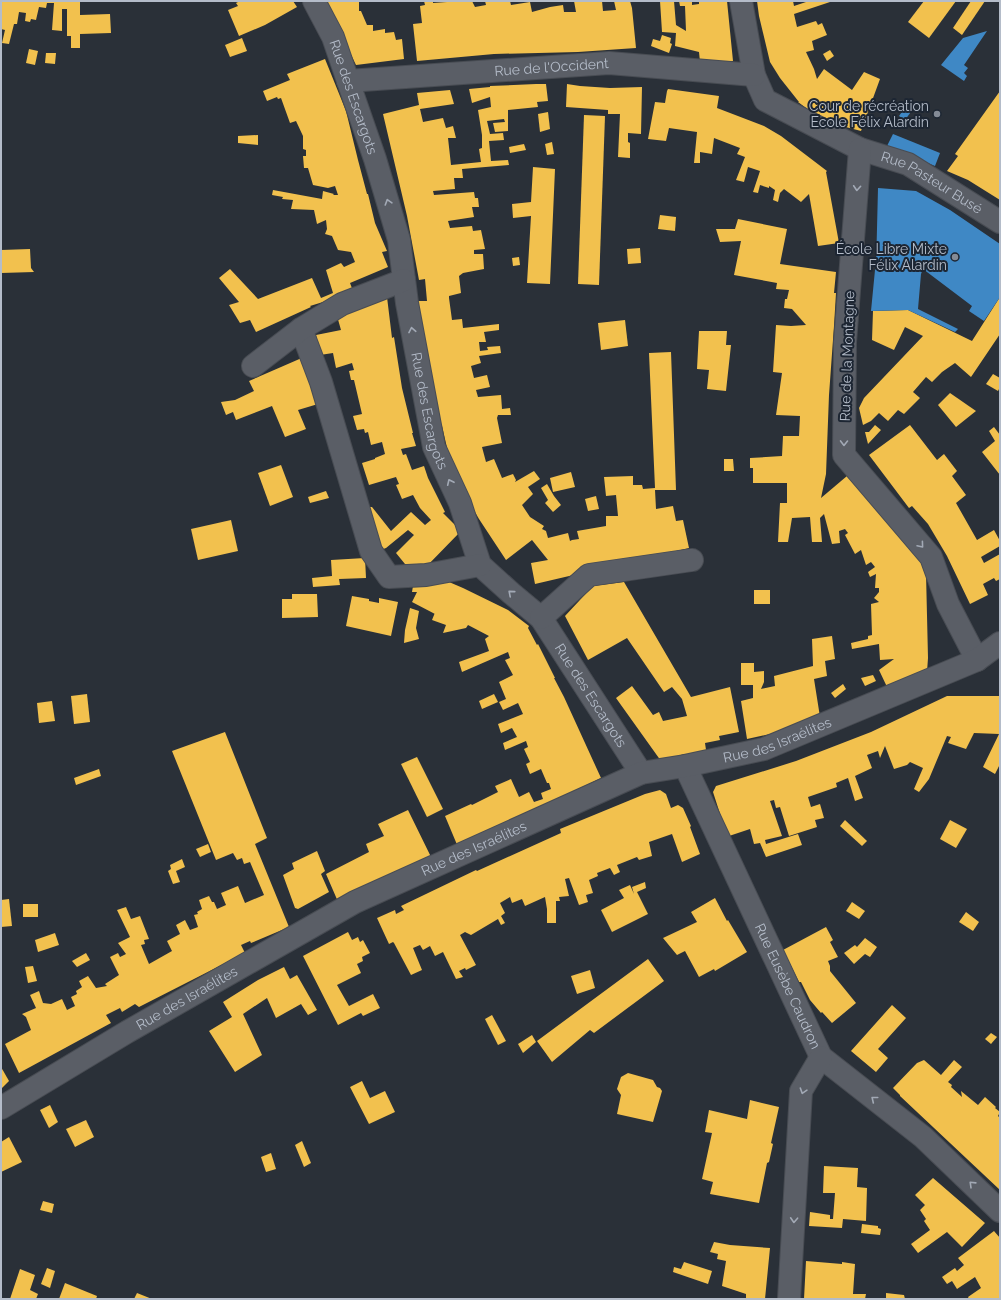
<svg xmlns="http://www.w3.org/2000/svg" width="1001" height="1300" viewBox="0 0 1001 1300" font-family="Raleway,sans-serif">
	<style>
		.homes { fill: #f2c14e }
		.schools { fill: #3f88c5 }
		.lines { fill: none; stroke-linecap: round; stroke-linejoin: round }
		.minor-casing { stroke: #484c53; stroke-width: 24 }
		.minor { stroke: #5a5e66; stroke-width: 22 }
		.oneway { stroke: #a2a9b5 }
		.poi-dot { fill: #848b96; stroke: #1d2633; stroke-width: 1.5 }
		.labels { text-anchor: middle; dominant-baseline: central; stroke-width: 4; stroke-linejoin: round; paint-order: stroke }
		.street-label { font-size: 14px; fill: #b4bcc9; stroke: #1d2633 }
		.poi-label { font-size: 14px; fill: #b4bcc9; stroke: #1d2633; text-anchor: end }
	</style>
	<rect width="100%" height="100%" fill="#2a3038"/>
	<g class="homes">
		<path d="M1 1H80V15L110 14 111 33 80 34V48H71V36H67V9H62V31L52 30 54 3H47L46 8 39 7 36 20 31 19 30 22 25 21 26 13 19 12 17 24H14L9 44 2 43 5 30 1 29Z"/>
		<path d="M240 1H293L297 7 265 25 239 36 228 10 238 6 236 3Z"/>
		<path d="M325 1H359V11H361L367 25H373V31L385 29V33L394 32 396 40 402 39 404 59 356 65Z"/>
		<path d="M424 1H433V3L447 2 446 1H472L475 7 486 5 485 1H510L511 5 530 2 532 12 550 7 563 5 564 12H576L574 1H602L603 11 616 10 614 1H630L632 8 636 48 578 52 494 54 417 61 413 24 422 23 420 6 425 5Z"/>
		<path d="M660 1H674L676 25 686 31 685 6H680L679 1H692V5L699 4V1H727L733 61 700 62 699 52 675 46 676 33 662 32Z"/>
		<path d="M757 1H793L794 6 809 1H833L794 14 797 27 816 21 818 25 822 23 827 35 812 41 814 50 806 52 814 69 817 79 824 69 852 90 864 72 880 79 861 131 842 126 840 129 825 122 798 102H799L780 78 770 62 759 16Z"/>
		<path d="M924 1H956L929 38 908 22Z"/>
		<path d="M971 1H985L962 35 953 28Z"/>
		<path d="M662 35 671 38 670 43 672 44 669 53 651 46 653 39 660 41Z"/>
		<path d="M242 38 247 51 230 57 225 45Z"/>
		<path d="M29 49 38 51 35 65 26 63Z"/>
		<path d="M830 50 834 56 827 61 823 54Z"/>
		<path d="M46 53H56L55 64 45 63Z"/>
		<path d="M325 59 346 111 358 160 367 194H368L375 223 387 251 382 252 388 267 350 283 353 291 336 298 310 306 311 307 256 332 250 320 240 323 229 305 239 302 219 278 230 269 258 299 312 278 321 298 333 293 326 270 341 263 344 267 355 262 351 252 338 250 332 236 325 234 327 229 326 220 317 224 314 210 291 209 293 200 282 199 283 197 272 195 273 190 322 199 323 191 334 194 333 195H338L335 186 328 188 313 185 308 168H304L303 156H306V150L303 149V136L296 121 290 123 281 98 278 99 277 97 267 101 263 91 290 80 287 74Z"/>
		<path d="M536 84H546L548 101 537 102 538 107 508 110V131L495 132 493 123 505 122 504 119 487 121 490 134 503 133 504 140 489 141 491 161 508 160 509 165 462 169 463 178H454L455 189 433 191 434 195 474 192 475 198H478L479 207H472L474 217 448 221 450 228 472 226 473 231 481 230 485 249 474 250V254H483L484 269 463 273 459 276 461 293 449 296V298L452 320 462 319 463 328 499 324V330L484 332 486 342H479L480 351 488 350 487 347 500 346 501 353 479 356 481 363 471 366 474 378 487 375 490 387 476 390 478 397 501 395 502 409 510 408 511 415H498L497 418 502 443 482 447 486 462 494 459 502 478 513 474 516 480 515 482 534 471 540 479 528 487 533 494 522 505 530 517 544 526 542 529 546 531 548 538 568 533 570 541 572 540 579 539 577 531 606 526V516H618L616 495 606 496 604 477 633 476V485H642L643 489 655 488 649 353 671 352 676 490H655L656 509 673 506 676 521 683 520 689 548 535 584 531 563 548 560 532 540 506 560 479 519 468 500 448 452 442 426H439L417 301H427L425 279 419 280 407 216 383 114 419 105 417 93 450 90 454 104 420 109 423 122 443 118 446 128 453 126 456 138H448L451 165 481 162 479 149 482 148V135L478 110 491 107 490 97 472 103 469 89 490 87V86Z"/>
		<path d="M567 84 580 86 610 88 642 87 641 134 628 133V142L630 143V158L618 157 620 114H608V110L566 107Z"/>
		<path d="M668 89 719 96 717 108 764 126 781 136 827 171 826 172 839 243 818 246 809 194 801 202 784 189 780 193 778 202 773 200 775 190 769 186V188L760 185 758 193 753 192 760 171 748 167 744 182 736 180 745 157 737 154 740 148 714 138 712 154 700 152V163H694L697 132 669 128 666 141 648 139 655 102 665 103 667 91Z"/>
		<path d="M1000 91V200L968 180 947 171 958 156 955 154Z"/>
		<path d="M548 112 550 129 540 132 538 114Z"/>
		<path d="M584 115 605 116 599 285 578 284Z"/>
		<path d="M258 135V145L238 143V136Z"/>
		<path d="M552 142 554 154 547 155 545 144Z"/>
		<path d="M524 144 526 150 510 153 509 147Z"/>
		<path d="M533 167 555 169 550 284 527 283 531 216 513 218 512 204 531 202Z"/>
		<path d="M660 215 676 217 675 231 658 229Z"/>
		<path d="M738 219 787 229 780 264 836 272 834 293H836L834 326 829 395 826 474 821 498 847 476 919 558 926 573 928 658 927 672 888 689 879 670 894 659 880 660 879 644 852 649 851 643 868 639V636L872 635 871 604 879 602 874 598 879 592V588H875L876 574 870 577 868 572 875 567 871 562 866 565 861 550 855 554 845 535 848 533 845 529 839 531 840 543 832 544 824 514 820 518 822 542H812L810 517 792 518 788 542H778L780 503H787V483H753V468H750V458L782 456 783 436H799L800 416 776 415 782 373 773 372 776 325 791 326 806 325 792 309 784 308 785 299H787L789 290 776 289 777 283 734 275 741 241 720 242 716 229H735Z"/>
		<path d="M640 248 641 263 628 264 627 249Z"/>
		<path d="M30 249 31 268 34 272 1 273V250Z"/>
		<path d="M519 257 520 265 513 266 512 258Z"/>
		<path d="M387 297 392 338 394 337 402 388 413 433H412L416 446 401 449 403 455 406 454 412 470 424 466 428 478 445 512 443 513 461 531 424 569 420 564 418 566 405 564 396 553 414 535 408 530 386 548 375 552 368 507H372L391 531 411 512 425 525 431 520 420 508 413 495 402 499 396 485 399 484 396 477 369 485 362 463 375 459V458L385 454 382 442 371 445 368 432 365 433 364 429 357 430 353 416 362 414 354 380H351L349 371 354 370 352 363 336 368 333 353 320 355 316 335 341 330 337 316Z"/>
		<path d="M1000 297V334L971 377 955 363 942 372 932 382 926 377 913 392 920 398 904 414 898 410 888 421 879 413 871 421 863 425 859 408 864 398 923 336 905 327 894 350 872 340 873 311 908 310 972 341Z"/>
		<path d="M625 320 628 346 601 350 598 323Z"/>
		<path d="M699 331H727L726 345H731L726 391 707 389 709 370 697 369Z"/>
		<path d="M304 357 318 404 298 410 306 429 285 437 272 406 236 420 233 412 226 415 221 402 235 400 254 391 249 381Z"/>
		<path d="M993 374 1000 378V387L998 391 986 384Z"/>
		<path d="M950 393 976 411 956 427 938 405Z"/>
		<path d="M875 425 881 430 868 444 865 432H869Z"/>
		<path d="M910 425 937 460 944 454 957 471 952 476 966 495 956 503 977 540 994 530 1000 541V546L981 557 984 563 1000 554V579L996 581 994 578 983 584 988 595 970 604 947 556 928 524 912 506 909 508 869 455Z"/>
		<path d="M994 427 1000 435V475L982 452 995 441 989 431Z"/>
		<path d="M724 459H733L734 471H724Z"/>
		<path d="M281 465 293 497 270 506 258 473Z"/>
		<path d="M571 472 575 487 553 492 550 478Z"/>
		<path d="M547 484 554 496 561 505 553 512 545 503 548 500 541 488Z"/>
		<path d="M326 491 329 498 310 503 308 497Z"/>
		<path d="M596 496 599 509 588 511 585 499Z"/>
		<path d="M231 520 238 551 198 560 191 529Z"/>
		<path d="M365 558 366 578 339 579 340 585 313 587 312 578 332 576 331 560Z"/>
		<path d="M449 582 463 588 508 610 529 626 528 628 537 645 538 644 555 678H554L564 697 601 778 458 847 445 816 471 804 472 805 498 792 495 786 511 779 519 797 529 792 534 802 543 799 541 793 551 789 549 783H547L541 769 530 774 526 764 530 762 524 749 528 747 526 741 505 750 503 743 517 737 512 728 501 733 498 724 523 714 518 703 503 710 499 702 506 699 499 682 513 675 505 660 510 658 508 652 462 672 459 662 489 651 485 639 489 636 468 625 466 628 443 633 446 625 432 620 436 610 435 614 412 602 417 592H412L413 586Z"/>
		<path d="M624 582 691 697 730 687 739 732 719 736 720 740 705 743 706 750 661 761 616 698 632 686 653 715 659 712 663 721 687 716 682 699 672 687 664 692 627 638 588 660 565 616 593 586Z"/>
		<rect x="754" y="590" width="16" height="14"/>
		<path d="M292 594H317L318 617 282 618V599H292Z"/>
		<path d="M352 596 369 599V601L379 603V598L398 602 391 636 346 626Z"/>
		<path d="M410 608 419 611 416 628 419 639 404 643 405 630Z"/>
		<path d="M832 636 835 659 825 661 827 676 814 679 820 717 784 731 747 739 741 701 753 698V685H741V663H754V672L764 671V682L761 689 775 686 774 676 813 666 812 639Z"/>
		<path d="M873 675 876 681 865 686 861 678Z"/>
		<path d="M843 684 846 689 835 698 831 693Z"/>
		<path d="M87 694 90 722 74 724 71 696Z"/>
		<path d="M494 694 498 702 482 709 479 701Z"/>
		<path d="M947 696H1000V764L995 774 983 767 999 734 974 733 966 749 948 743 951 737 947 736 929 779 919 792 914 789 923 768 910 762 907 765 894 769 885 746 880 758 878 751 867 755 872 768 855 776 863 798 855 801 848 778 836 783 837 787 808 797 811 807 820 804 824 818 815 820 817 827 789 836 780 807 776 808 774 800 770 801 782 836 765 840 766 844 798 834 802 845 766 857 760 843 754 844 750 829 729 836 722 820 713 792 716 786 796 761 871 732Z"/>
		<path d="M52 701 55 721 39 723 37 703Z"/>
		<path d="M225 732 267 838 255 844 289 927 251 943 250 941 241 945 245 953 139 1007 135 1004 122 1012 120 1008 106 1015 111 1023 19 1073 5 1044 31 1030 26 1017 22 1014 36 1008 30 995 39 991 43 1003 51 1004 62 999 67 1010 75 1006 71 997 77 994 76 991 82 987 79 981 88 976 96 988 107 986 105 984 119 975 110 957 118 953 120 957 126 954 118 943 130 937 117 910 126 907 131 919 140 916 149 939 144 940 145 944 141 945 149 964 172 951 167 941 180 934 176 925 185 920 190 930 198 927 194 915 198 914 197 912 202 909 199 900 209 896 212 902H214L217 909 226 905 221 893 238 886 245 903 264 895 250 862 244 864 242 858 237 860 233 853 216 860 172 751Z"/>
		<path d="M417 757 443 809 427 817 401 764Z"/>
		<path d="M99 769 101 776 76 785 74 778Z"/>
		<path d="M660 790 666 794 671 808 678 805 683 808 691 826 690 827 700 854 682 862 672 834 649 842 652 856 639 860 637 857 617 865 620 872 614 875 610 868 597 873 598 876 589 880 593 893 586 895 588 902 579 905 569 878 565 879 569 896 559 897 560 901H556V923H547V909L545 897 525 906 522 899 512 903 510 897 500 903 505 913 501 916 505 923 501 925 498 919 471 935 465 932 460 935 476 965 466 970 465 968 459 971 463 977 456 979 443 952 435 956 430 946 423 950 420 945 413 948 422 970 411 975 394 943 393 942 389 944 377 918 395 910 396 914 404 910 401 906 476 870 477 871 561 833 560 829 645 794Z"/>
		<path d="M408 810 432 859 339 904 326 874 369 852 366 844 384 836 378 824Z"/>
		<path d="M845 820 867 841 862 846 840 826Z"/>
		<path d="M950 820 967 829 956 848 940 839Z"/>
		<path d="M208 844 211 852 200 857 196 849Z"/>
		<path d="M317 851 325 871 321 874 329 892 298 909 295 908 283 875 294 869 292 863Z"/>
		<path d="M182 859 185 867 176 871 180 882 173 884 168 871 171 869 170 865Z"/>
		<path d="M645 882 646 888 637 892 648 914 612 932 601 910 624 898 619 890 630 885 634 894 632 887Z"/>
		<path d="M715 898 727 921 728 920 747 952 715 971 714 969 699 977 685 951 677 955 663 938 697 922 691 912Z"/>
		<path d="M9 899 12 926 1 927V900Z"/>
		<path d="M852 902 865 911 859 919 846 911Z"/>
		<rect x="23" y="904" width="15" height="13"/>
		<path d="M966 912 979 922 973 931 959 922Z"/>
		<path d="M826 927 833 940 830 942 838 957 828 961 830 966V971L856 1003 832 1023 822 1012 821 1013 810 1000 801 982H799L783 950Z"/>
		<path d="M348 932 352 940 358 937 360 942 363 940 370 953 362 957 363 961 357 964 361 973 337 985 349 1006 373 994 380 1008 363 1016 361 1013 338 1025 303 956Z"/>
		<path d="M55 933 59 945 38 952 35 940Z"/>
		<path d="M865 938 877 947 870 957 865 954 854 964 844 953 855 945 857 947Z"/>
		<path d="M86 953 90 960 77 967 72 961Z"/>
		<path d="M648 959 664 981 594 1033 590 1030 552 1062 537 1041Z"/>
		<path d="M33 966 37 981 28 983 25 967Z"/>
		<path d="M284 967 290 979 297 975 317 1010 308 1015 301 1004 276 1018 267 998 243 1014 262 1055 235 1072 209 1031 232 1017 223 1002 258 980Z"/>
		<path d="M590 970 595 988 577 994 571 976Z"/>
		<path d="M892 1005 906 1018 878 1049 888 1058 876 1072 851 1051Z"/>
		<path d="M492 1015 506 1041 498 1045 485 1019Z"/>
		<path d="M991 1033 997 1037 991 1044 985 1039Z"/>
		<path d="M532 1035 536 1042 523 1053 518 1044Z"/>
		<path d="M924 1060 941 1075 954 1060 962 1067 948 1082 952 1085 951 1087 962 1097 961 1091 978 1105 985 1097 996 1107 995 1108 1000 1112 998 1116 1000 1118V1190L900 1096V1095L893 1088 917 1063Z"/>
		<path d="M1 1067 9 1081 1 1089Z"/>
		<path d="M628 1073 653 1080 657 1087 660 1088 662 1091 653 1122 617 1114 621 1095 617 1089 621 1077Z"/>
		<path d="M362 1081 370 1098 385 1091 395 1112 369 1124 350 1087Z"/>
		<path d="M750 1100 779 1107 771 1143 773 1144 769 1162 767 1163 759 1203 710 1194 713 1182 702 1179 712 1133 705 1132 709 1110 747 1119Z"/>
		<path d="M50 1105 58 1122 49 1128 40 1110Z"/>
		<path d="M86 1120 94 1137 75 1147 66 1129Z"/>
		<path d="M9 1137 22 1162 1 1172V1142Z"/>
		<path d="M302 1141 311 1163 304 1167 295 1145Z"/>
		<path d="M271 1153 276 1169 266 1172 261 1157Z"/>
		<path d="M824 1166 858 1168 857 1187 867 1188 866 1221 843 1219 842 1228 809 1226 810 1212 830 1215V1219H833L835 1193H823Z"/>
		<path d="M933 1178 985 1223 962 1247 947 1232 918 1253 911 1244 930 1230 924 1221 926 1219 920 1210 925 1205 915 1195Z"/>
		<path d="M43 1201 54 1204 52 1213 40 1210Z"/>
		<path d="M862 1224 878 1226V1228L881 1229 880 1235 861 1233Z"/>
		<path d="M994 1231 1000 1238V1299H969L968 1297 981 1288 975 1277 957 1289 952 1281 947 1284 942 1277 955 1268 957 1271 964 1265 958 1258Z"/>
		<path d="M714 1242 730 1245 770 1248 765 1299H746V1294L722 1286 726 1261 717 1259 718 1254 710 1252Z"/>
		<path d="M806 1261 842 1264V1262L855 1264 853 1294H866L865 1299H804Z"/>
		<path d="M684 1262 712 1271 708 1284 673 1272 674 1267 681 1269Z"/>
		<path d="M47 1268 55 1271 50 1288 41 1284Z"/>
		<path d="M20 1269 35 1275 30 1290 38 1294 36 1299H10Z"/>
		<path d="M65 1283 97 1296 96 1299H59Z"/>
		<path d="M137 1293 152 1299H134Z"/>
		<path d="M886 1293 904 1295 905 1299H886Z"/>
	</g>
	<g class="schools">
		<path d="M987 31 964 65 968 68 964 73 967 76 964 81 941 65 963 38Z"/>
		<path d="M907 105 913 109 905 120 899 116Z"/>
		<path d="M893 134 940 153 935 166 887 146Z"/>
		<path d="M878 188 916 191 950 210 1000 244V297L984 321 969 311 972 306 923 269 921 274 918 309 958 329 955 332 908 310 871 311 875 270 876 269Z"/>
	</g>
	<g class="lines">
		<g class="minor-casing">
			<g id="minor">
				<path id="s1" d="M314 1 333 37 348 81 375 159 399 240 407 303 434 447 460 503 480 565 511 593 541 618 641 773"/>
				<path id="s2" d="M741 1 754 75 765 100 860 149 908 164 1000 222"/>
				<path id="s3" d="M348 81 609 63 754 75"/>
				<path d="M860 149 845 342 844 455 931 557 948 604 977 660"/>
				<path d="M301 329 321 382 371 551 389 577 426 575 480 565"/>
				<path d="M253 366 301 329 342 304 404 280"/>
				<path d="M541 618 589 575 692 560"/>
				<path id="s4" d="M685 766 821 1057 923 1137 1000 1211"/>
				<path id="s5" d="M1 1108 127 1032 355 902 641 773 685 766 764 749 977 660 1000 643"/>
				<path d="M789 1299 801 1091 821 1057"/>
			</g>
		</g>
		<use href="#minor" class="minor"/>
	</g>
	<defs><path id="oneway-chevron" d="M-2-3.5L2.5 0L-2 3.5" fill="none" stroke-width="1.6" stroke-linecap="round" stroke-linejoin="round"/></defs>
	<g class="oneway">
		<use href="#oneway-chevron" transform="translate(857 188) rotate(94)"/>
		<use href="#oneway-chevron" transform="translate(388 202) rotate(-107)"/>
		<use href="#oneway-chevron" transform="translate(412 330) rotate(-101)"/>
		<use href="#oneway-chevron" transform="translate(844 443) rotate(91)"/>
		<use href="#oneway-chevron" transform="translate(450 482) rotate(-115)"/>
		<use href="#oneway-chevron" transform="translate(921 545) rotate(50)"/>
		<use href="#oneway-chevron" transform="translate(511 593) rotate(-139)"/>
		<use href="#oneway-chevron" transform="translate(803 1091) rotate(108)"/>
		<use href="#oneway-chevron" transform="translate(874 1099) rotate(-141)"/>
		<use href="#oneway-chevron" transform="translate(972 1184) rotate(-136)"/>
		<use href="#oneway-chevron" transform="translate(794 1220) rotate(93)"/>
	</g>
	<g class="poi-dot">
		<circle cx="937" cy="114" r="4"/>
		<circle cx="955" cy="257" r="4"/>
	</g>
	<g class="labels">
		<g class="street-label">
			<text stroke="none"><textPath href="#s3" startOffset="204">Rue de l'Occident</textPath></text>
			<text stroke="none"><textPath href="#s1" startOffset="104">Rue des Escargots</textPath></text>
			<text stroke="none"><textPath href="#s2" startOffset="289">Rue Pasteur Busé</textPath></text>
			<text transform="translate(847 356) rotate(-88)">Rue de la Montagne</text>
			<text stroke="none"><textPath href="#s1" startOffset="428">Rue des Escargots</textPath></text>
			<text stroke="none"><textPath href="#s1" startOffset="764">Rue des Escargots</textPath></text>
			<text stroke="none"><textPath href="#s5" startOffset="864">Rue des Israélites</textPath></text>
			<text stroke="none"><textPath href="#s5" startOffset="540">Rue des Israélites</textPath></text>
			<text stroke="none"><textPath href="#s4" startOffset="243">Rue Eusèbe Caudron</textPath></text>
			<text stroke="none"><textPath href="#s5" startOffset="216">Rue des Israélites</textPath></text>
		</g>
		<g class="poi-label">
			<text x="929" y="106">Cour de récréation<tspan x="929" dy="16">Ecole Félix Alardin</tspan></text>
			<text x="947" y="249">École Libre Mixte<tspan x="947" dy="16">Félix Alardin</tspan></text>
		</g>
	</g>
	<rect width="1001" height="1300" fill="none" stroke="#b4bcc9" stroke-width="4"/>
</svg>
